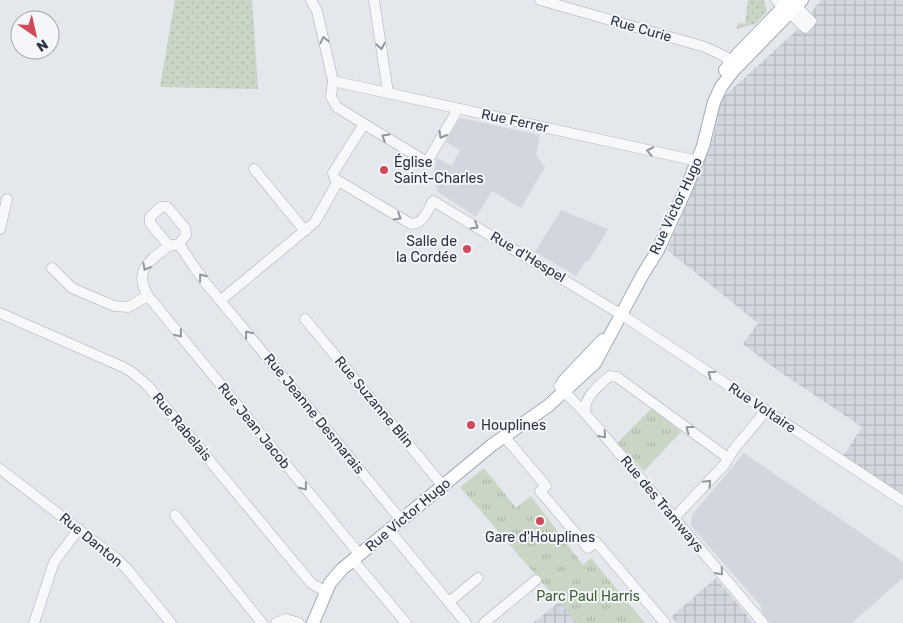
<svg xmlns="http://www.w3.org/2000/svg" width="903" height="623" viewBox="0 0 903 623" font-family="Rubik,sans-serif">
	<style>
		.built { fill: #d2d6de }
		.industrial { fill: url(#industrial-grid) }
		.grass { fill: url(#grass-dots) }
		.park { fill: url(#park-tufts) }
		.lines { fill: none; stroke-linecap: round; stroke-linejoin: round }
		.minor-casing { stroke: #a9aeb7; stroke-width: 11 }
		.major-casing { stroke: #a3abb8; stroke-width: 14 }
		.minor { stroke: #f7f8fa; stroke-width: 10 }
		.major { stroke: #fff; stroke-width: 12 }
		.oneway { stroke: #9196a0 }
		.poi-dot { fill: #d1495b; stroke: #f4f6f9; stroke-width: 2 }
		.labels { text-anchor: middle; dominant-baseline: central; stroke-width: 4; stroke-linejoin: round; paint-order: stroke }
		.street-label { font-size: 14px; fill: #2b3445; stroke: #f4f6f9 }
		.poi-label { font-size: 14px; fill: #2b3445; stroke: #f4f6f9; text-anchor: start }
		.park-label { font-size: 14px; fill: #3f6138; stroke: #f4f6f9 }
	</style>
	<defs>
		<pattern id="industrial-grid" width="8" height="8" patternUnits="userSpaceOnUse" patternTransform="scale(1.25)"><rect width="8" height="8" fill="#d2d6de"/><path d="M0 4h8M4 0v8" fill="none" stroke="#b4b8c0"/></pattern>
		<pattern id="grass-dots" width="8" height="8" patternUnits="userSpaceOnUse" patternTransform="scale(1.25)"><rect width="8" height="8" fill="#c9d6c5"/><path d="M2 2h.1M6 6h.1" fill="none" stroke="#adb8ab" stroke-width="1.8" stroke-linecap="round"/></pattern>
		<pattern id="park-tufts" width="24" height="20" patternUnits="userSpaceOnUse" patternTransform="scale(1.25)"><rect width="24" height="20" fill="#c9d6c5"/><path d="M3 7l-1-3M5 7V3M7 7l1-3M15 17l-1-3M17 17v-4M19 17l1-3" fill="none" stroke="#adb8ab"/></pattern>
	</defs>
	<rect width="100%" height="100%" fill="#e4e7ec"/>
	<g class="built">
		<path d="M462 118 540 135 536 155 545 167 521 208 492 191 476 217 438 192 433 175 437 158 452 166 460 150 446 142 459 119Z"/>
		<path d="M561 210 608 229 588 262H585L576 276 535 252Z"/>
		<path d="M744 453 903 562V578L852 623H771L763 615 760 605 691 526 692 515Z"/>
	</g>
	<g class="industrial">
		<path d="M821 0H903V507L838 464 862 427 777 370 743 344 758 323 667 250 681 219 714 136 720 100 796 31Z"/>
		<path d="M716 578 753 623H677L671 617Z"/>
		<path d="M559 602 577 623H533Z"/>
	</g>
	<g class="grass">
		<path d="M175 0H252L258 89 160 87Z"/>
		<path d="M748 0H764L767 11 755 24 737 29 738 23 745 24Z"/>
	</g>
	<g class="park">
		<path d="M652 408 681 432 644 471 617 443Z"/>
		<path d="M484 468 516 508 531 496 583 565 591 558 645 623H577L460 487Z"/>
	</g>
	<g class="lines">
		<g class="minor-casing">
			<g id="minor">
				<path d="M311 0 317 11 333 81 331 97 337 107 364 124"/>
				<path d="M374 0 388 92"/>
				<path d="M540 0 705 47 724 56 737 66"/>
				<path d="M776 0 805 28 811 21 792 2"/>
				<path d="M333 81 698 161"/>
				<path d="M458 109 427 162 364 124 333 173 335 179 411 224C423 224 428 210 433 201L622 315 903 501"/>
				<path d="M254 169 305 231"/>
				<path d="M161 207H167L169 209 185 228 186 235 179 244 169 246 150 223V217Z"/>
				<path d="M0 229 7 199"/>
				<path d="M179 244 190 261 205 282 401 520"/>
				<path d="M169 246C149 261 133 270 148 296L360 555"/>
				<path d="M52 268 72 288 114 306 128 307 148 296"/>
				<path d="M221 300 315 222 338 181"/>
				<path d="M0 313 123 367 133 373 148 386 311 583 326 592"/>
				<path d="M305 319 443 486"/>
				<path d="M559 386 585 413 763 623"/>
				<path d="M585 413C583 398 599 385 610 376L617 377 728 458"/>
				<path d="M504 436 546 486 540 491 588 548 596 542 665 623"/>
				<path d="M0 469 117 559 127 569 171 623"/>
				<path d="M175 515 262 623"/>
				<path d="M674 518 724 465 734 449 766 411"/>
				<path d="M389 530 466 623"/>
				<path d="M353 560 406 623"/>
				<path d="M449 602 478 578"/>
				<path d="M34 623 54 562 79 529"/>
				<path d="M276 623 286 619 299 623"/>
				<path d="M484 623 536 580"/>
			</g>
		</g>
		<g class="major-casing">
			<g id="major">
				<path d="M725 70 737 55 790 0"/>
				<path d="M563 382 603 340"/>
				<path d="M313 623 330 583 342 569 492 445 548 406 595 363 643 274 658 250 686 189 703 146 714 102 721 87 733 71 802 0"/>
			</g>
		</g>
		<use href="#minor" class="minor"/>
		<use href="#major" class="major"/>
	</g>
	<defs><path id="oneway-chevron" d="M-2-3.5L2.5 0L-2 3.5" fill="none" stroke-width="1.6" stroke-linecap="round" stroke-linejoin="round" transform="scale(1.25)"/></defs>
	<g class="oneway">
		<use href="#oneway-chevron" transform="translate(324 40) rotate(-103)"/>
		<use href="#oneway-chevron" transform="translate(381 46) rotate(81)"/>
		<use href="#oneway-chevron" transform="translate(442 135) rotate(120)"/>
		<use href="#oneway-chevron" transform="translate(385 137) rotate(-149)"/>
		<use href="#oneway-chevron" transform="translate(650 151) rotate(-168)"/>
		<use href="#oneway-chevron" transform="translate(398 217) rotate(31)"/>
		<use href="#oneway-chevron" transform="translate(475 226) rotate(31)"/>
		<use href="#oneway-chevron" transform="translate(146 267) rotate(119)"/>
		<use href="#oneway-chevron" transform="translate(202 277) rotate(-128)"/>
		<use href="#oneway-chevron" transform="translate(179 334) rotate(51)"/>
		<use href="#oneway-chevron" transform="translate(248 334) rotate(-129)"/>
		<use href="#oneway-chevron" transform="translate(711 374) rotate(-146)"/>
		<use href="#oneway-chevron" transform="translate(689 429) rotate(-144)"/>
		<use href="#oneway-chevron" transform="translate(603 435) rotate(49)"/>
		<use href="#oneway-chevron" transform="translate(708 483) rotate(-47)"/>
		<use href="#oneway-chevron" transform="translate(304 487) rotate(51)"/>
		<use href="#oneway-chevron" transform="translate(720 572) rotate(49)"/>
	</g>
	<g class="poi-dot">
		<circle cx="384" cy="170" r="5"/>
		<circle cx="467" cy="249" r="5"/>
		<circle cx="471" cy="425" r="5"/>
		<circle cx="540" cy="521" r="5"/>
	</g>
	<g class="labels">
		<g class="street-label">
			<text transform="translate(641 29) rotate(16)">Rue Curie</text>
			<text transform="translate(515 121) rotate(12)">Rue Ferrer</text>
			<text transform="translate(676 206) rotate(-65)">Rue Victor Hugo</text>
			<text transform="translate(528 257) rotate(31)">Rue d'Hespel</text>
			<text transform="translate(374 402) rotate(50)">Rue Suzanne Blin</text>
			<text transform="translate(762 408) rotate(34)">Rue Voltaire</text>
			<text transform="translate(314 414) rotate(51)">Rue Jeanne Desmarais</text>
			<text transform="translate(254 426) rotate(51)">Rue Jean Jacob</text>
			<text transform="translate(182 427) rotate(50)">Rue Rabelais</text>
			<text transform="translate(662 504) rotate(50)">Rue des Tramways</text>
			<text transform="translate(408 515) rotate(-40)">Rue Victor Hugo</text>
			<text transform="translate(91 540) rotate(39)">Rue Danton</text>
		</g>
		<g class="poi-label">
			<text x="394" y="162">Église<tspan x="394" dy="16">Saint-Charles</tspan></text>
			<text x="457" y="241" text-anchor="end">Salle de<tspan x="457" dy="16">la Cordée</tspan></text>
			<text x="481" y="425">Houplines</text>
			<text x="540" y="537" text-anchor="middle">Gare d'Houplines</text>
		</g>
		<g class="park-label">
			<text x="588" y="596">Parc Paul Harris</text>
		</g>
	</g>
	<g transform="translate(35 35) rotate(146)"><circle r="24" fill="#f4f6f9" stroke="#a4a8b1"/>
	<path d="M0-4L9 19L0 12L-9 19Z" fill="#d1495b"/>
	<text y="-8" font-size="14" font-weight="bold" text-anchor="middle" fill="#2b3445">N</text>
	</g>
</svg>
